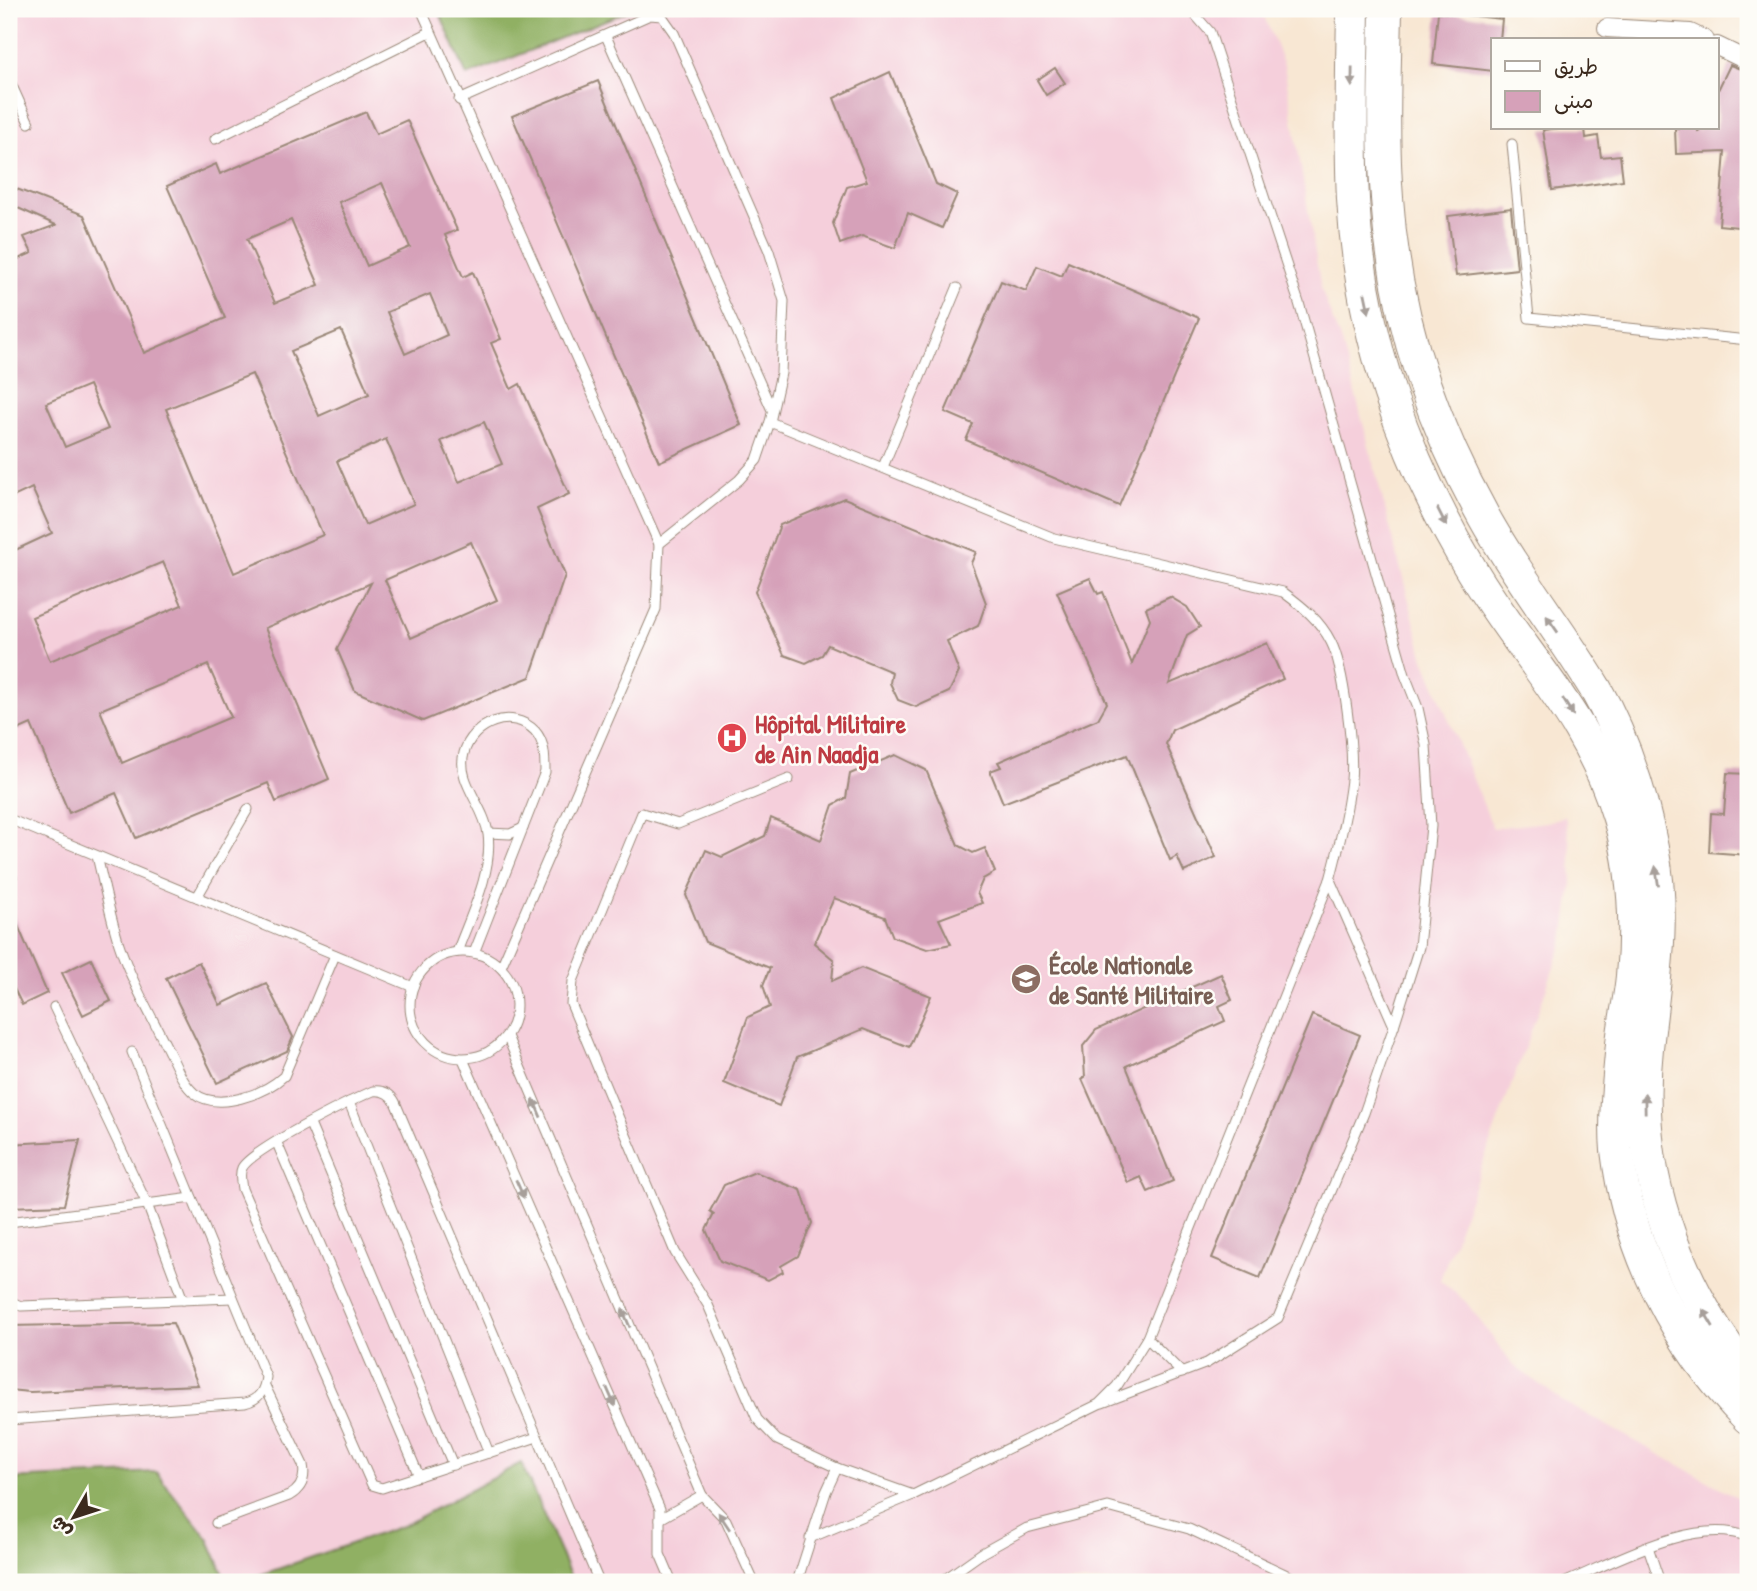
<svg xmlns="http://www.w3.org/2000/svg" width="1757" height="1591" viewBox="0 0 1757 1591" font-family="'Patrick Hand','Playpen Sans Arabic',sans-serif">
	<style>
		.built { fill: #f5cfdb }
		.forest { fill: #90b064; stroke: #666d41; stroke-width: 2 }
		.building { fill: #d6a1b9; fill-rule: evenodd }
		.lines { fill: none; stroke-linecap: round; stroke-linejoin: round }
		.lane-casing { stroke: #9a8878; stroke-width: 11 }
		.street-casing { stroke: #9a8878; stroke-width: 20 }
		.highway-casing { stroke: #9a8878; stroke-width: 34 }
		.lane { stroke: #fff; stroke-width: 9 }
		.street { stroke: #fff; stroke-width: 18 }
		.highway { stroke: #fff; stroke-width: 32 }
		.oneway { fill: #a79f9a }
		.labels { text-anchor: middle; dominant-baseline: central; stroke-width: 5; stroke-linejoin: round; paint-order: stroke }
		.health-label { font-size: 26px; font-weight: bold; fill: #be3a42; stroke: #fdfcf7; text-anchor: start }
		.education-label { font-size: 26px; font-weight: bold; fill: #785e54; stroke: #fdfcf7; text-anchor: start }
	</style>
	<rect width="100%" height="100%" fill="#fdfcf7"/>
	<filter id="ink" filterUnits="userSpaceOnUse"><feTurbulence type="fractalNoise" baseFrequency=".0143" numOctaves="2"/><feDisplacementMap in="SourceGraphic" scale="14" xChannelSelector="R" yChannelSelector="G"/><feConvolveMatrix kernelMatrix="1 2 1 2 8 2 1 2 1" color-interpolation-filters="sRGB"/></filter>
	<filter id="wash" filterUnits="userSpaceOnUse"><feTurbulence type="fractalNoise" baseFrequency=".00686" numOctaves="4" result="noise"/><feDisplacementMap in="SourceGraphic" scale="28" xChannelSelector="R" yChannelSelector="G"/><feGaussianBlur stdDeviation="1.57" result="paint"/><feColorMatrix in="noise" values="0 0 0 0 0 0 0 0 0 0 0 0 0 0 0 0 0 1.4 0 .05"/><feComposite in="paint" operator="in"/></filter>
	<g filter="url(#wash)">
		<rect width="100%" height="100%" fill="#f8e7d3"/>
		<path class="built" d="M9 9H1261L1284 65 1321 289 1344 350 1424 659 1493 828 1547 822 1565 816 1570 846 1572 883 1564 940 1440 1280 1466 1302 1513 1365 1564 1402 1748 1503V1582H9Z"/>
		<g class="forest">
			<path d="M438 9H633L467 76Z"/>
			<path d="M521 1463 573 1582H240L405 1525Z"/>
			<path d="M156 1472 209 1540 227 1582H9V1479Z"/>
		</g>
		<g id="blocks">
			<g class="building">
				<path d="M1438 12 1502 19 1500 40H1493V71L1433 64Z"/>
				<path d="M1730 65 1748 72V228L1719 225 1725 152 1676 154 1675 128H1698V132L1700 128H1717V92Z"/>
				<path d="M1055 68 1065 83 1046 95 1037 80Z"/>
				<path d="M890 72 936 184 957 194 942 228 908 213 895 248 862 236 840 244 833 223 847 187 867 181 834 98Z"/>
				<path d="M598 81 741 425 659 462 512 116Z"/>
				<path d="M366 112 376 134 407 120 457 230 445 235 463 277 473 272 501 339 491 343 511 389 520 384 569 494 537 509 565 575 530 677 423 721 355 691 337 649 371 583 265 628 329 779 276 802 268 783 136 838 116 793 69 813 31 724 9 734V553L52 533 32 488 9 499V263L32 253 24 237 56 225 9 204V186L84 215 144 353 225 318 167 186 216 164 220 174ZM382 183 410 247 367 266 339 202ZM291 220 319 285 275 303 247 239ZM430 294 447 335 405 354 387 312ZM341 330 369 394 319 416 291 351ZM252 374 323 535 234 573 166 409ZM89 385 108 429 65 447 46 403ZM484 422 502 464 459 482 441 441ZM386 439 414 504 365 525 337 461ZM471 542 497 600 411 638 385 580ZM163 562 182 605 50 661 32 617ZM208 665 231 717 122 763 100 710Z"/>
				<path d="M1560 128H1585L1586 138 1598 136 1601 157 1620 155 1623 180 1552 190 1543 130Z"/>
				<path d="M1511 208 1517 269 1456 276 1448 216Z"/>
				<path d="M1068 262 1199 318 1119 506 966 440 973 424 945 412 1001 281 1026 291 1037 266 1062 276Z"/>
				<path d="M844 498 976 552 971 563 986 603 978 626 947 641 959 672 949 692 916 707 898 700 890 683 892 672 828 645 822 655 806 663 784 655 755 592 780 525Z"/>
				<path d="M1090 578 1098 594 1103 592 1132 664 1150 619 1146 608 1170 597 1187 607 1200 627 1187 635 1169 684 1267 643 1283 679 1172 730 1166 744 1216 857 1184 872 1177 856 1170 860 1127 755 1003 803 990 771 1001 767 998 762 1098 719 1107 703 1057 592Z"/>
				<path d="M895 755 926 770 958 845 973 853 985 848 995 872 983 879 977 893 982 903 939 919 951 944 927 949 893 937 885 917 834 898 814 943 834 960 832 981 861 968 931 996 909 1047 863 1029 797 1057 779 1106 724 1083 748 1017 770 1007 763 985 770 968 705 942 686 895 706 850 722 857 765 836 771 818 821 840 833 805 846 798 850 774Z"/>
				<path d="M1727 773 1748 774V855L1709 852 1711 813 1724 814Z"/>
				<path d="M9 905 47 993 22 1005 9 978Z"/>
				<path d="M91 959 111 1001 83 1015 62 973Z"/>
				<path d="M199 962 220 1005 266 983 293 1037 287 1051 217 1083 166 978Z"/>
				<path d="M1221 974 1232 1000 1219 1006 1225 1021 1126 1066 1173 1181 1148 1192 1141 1177 1128 1183 1082 1079 1085 1077 1083 1046 1096 1030Z"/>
				<path d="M1312 1015 1360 1035 1260 1278 1212 1258Z"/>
				<path d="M80 1140 64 1205 9 1207V1144Z"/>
				<path d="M755 1172 801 1190 812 1223 798 1256 781 1266 783 1272 768 1280 720 1261 706 1230 714 1214 710 1211 724 1185Z"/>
				<path d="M173 1323 198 1385 30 1392 9 1390V1326Z"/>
			</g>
		</g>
	</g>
	<g filter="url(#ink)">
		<use href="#blocks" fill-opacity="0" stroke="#9a8878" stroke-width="2"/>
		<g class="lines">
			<g class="lane-casing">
				<g id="lane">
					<path d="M421 9 659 544 656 609 501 967"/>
					<path d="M1190 9 1210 32 1299 303 1405 675 1418 708 1426 745 1431 826 1419 947 1394 1026"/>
					<path d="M606 36 771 408"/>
					<path d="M9 79 29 123"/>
					<path d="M459 100 650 15 662 16 674 33 769 251 784 301 781 373 770 422 757 460 739 480 659 544"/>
					<path d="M215 139 430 32"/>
					<path d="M1512 144 1529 318 1748 340"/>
					<path d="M770 422 1054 538 1283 592C1302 606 1320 620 1331 642 1344 667 1354 751 1351 780 1347 814 1339 847 1330 880L1147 1338 1117 1386 1099 1404 913 1495 810 1538"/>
					<path d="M883 467 957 288"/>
					<path d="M789 779 678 824 642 813 573 981 571 1004 675 1252 708 1305 757 1419 777 1440 837 1468 913 1495"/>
					<path d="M9 819 413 987"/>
					<path d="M488 833 510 834 523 828"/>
					<path d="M97 856C104 885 110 916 119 944 131 981 152 1017 169 1052 176 1065 182 1083 194 1093 218 1112 264 1094 284 1076L335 955"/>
					<path d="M9 876 12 877"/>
					<path d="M197 897 248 809"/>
					<circle cx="463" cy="1005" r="53"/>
					<path d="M457 952C470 916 493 873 488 834 485 806 456 782 464 753 472 723 512 707 535 731 545 742 545 758 545 772L474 953"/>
					<path d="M54 1007 147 1204 183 1300"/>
					<path d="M507 1036 702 1495 726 1520 754 1582"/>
					<path d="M463 1059 660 1509V1554L672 1582"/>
					<path d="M349 1102 489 1453"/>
					<path d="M310 1124 453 1465"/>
					<path d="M277 1143 419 1476"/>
					<path d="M9 1222 192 1198"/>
					<path d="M9 1301 21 1306 233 1298"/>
					<path d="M1147 1338 1182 1373"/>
					<path d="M1102 1403 1207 1363 1278 1318 1364 1113 1394 1026 1330 880"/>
					<path d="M9 1420 245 1403C259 1399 264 1392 266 1377L132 1052"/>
					<path d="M537 1437 382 1488 372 1485 242 1189C241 1182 239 1174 242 1168 251 1150 350 1101 373 1091 383 1090 390 1093 395 1102L599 1582"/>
					<path d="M660 1519 702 1495"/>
					<path d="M216 1523 289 1496C301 1489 306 1479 303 1465L265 1386"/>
					<path d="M1648 1547 1660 1582"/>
					<path d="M797 1582 826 1492 837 1468"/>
					<path d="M941 1582 982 1553 1027 1528 1108 1507 1189 1529 1302 1582"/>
					<path d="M1566 1582C1616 1561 1695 1516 1748 1537"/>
				</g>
			</g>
			<g class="street-casing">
				<g id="street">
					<path d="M1607 28 1690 33 1705 40"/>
					<path d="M1717 46 1748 61"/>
				</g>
			</g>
			<g class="highway-casing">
				<g id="highway">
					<path d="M1353 9C1352 72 1350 136 1353 199 1360 331 1404 459 1472 571 1525 659 1588 715 1619 818 1634 869 1637 923 1632 976 1630 999 1624 1021 1622 1044 1619 1077 1614 1116 1617 1150 1629 1252 1677 1345 1748 1418"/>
					<path d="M1386 9C1385 72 1382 135 1387 198 1394 311 1429 418 1484 517 1517 577 1560 630 1595 688 1624 739 1642 795 1653 853 1666 919 1654 982 1647 1048 1634 1167 1674 1282 1748 1374"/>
				</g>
			</g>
			<use href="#lane" class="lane"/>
			<use href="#street" class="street"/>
			<use href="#highway" class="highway"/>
		</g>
		<defs><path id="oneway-solid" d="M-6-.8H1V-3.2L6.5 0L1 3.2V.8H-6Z" transform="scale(1.75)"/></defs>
		<g class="oneway">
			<use href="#oneway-solid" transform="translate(1352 77) rotate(91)"/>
			<use href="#oneway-solid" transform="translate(1367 303) rotate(78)"/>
			<use href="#oneway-solid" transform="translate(1442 517) rotate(63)"/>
			<use href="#oneway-solid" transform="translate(1552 624) rotate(-125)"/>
			<use href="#oneway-solid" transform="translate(1568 707) rotate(58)"/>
			<use href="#oneway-solid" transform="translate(1657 876) rotate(-99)"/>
			<use href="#oneway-solid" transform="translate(1645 1103) rotate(-91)"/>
			<use href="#oneway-solid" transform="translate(537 1108) rotate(-113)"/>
			<use href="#oneway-solid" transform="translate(520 1189) rotate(66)"/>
			<use href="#oneway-solid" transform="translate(626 1318) rotate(-113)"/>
			<use href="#oneway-solid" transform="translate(1708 1318) rotate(-121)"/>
			<use href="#oneway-solid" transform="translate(611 1397) rotate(66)"/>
			<use href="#oneway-solid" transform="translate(724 1521) rotate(-124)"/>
		</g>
	</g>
	<defs>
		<g id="hospital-disc" transform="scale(1.575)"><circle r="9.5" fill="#e0444e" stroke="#fdfcf7"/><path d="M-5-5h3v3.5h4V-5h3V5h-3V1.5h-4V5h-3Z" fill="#fff"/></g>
		<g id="university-disc" transform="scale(1.575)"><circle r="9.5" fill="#8d6e63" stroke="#fdfcf7"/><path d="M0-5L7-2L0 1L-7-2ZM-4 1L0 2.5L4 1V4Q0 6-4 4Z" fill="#fff"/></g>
	</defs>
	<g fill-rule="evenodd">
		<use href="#hospital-disc" x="732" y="738"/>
		<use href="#university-disc" x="1026" y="979"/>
	</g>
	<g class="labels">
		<g class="health-label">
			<text x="755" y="723">Hôpital Militaire<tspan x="755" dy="30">de Ain Naadja</tspan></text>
		</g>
		<g class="education-label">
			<text x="1049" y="964">École Nationale<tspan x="1049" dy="30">de Santé Militaire</tspan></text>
		</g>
	</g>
	<rect width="1757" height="1591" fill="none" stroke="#fdfcf7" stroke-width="35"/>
	<rect x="1491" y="38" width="228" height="91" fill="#fdfcf7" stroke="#afa8a0" stroke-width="2"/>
	<rect x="1505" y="61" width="35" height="10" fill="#ffffff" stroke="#afa8a0" stroke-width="2"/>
	<text x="1554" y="74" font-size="21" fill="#3b2a1e">طريق</text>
	<rect x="1505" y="91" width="35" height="21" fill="#d6a1b9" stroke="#afa8a0" stroke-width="2"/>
	<text x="1554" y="108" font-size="21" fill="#3b2a1e">مبنى</text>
	<g transform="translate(74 1517) rotate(231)" stroke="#fdfcf7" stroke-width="5" paint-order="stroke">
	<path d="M0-5L12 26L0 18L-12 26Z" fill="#3b2a1e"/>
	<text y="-10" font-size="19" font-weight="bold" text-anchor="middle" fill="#3b2a1e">ش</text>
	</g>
</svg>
